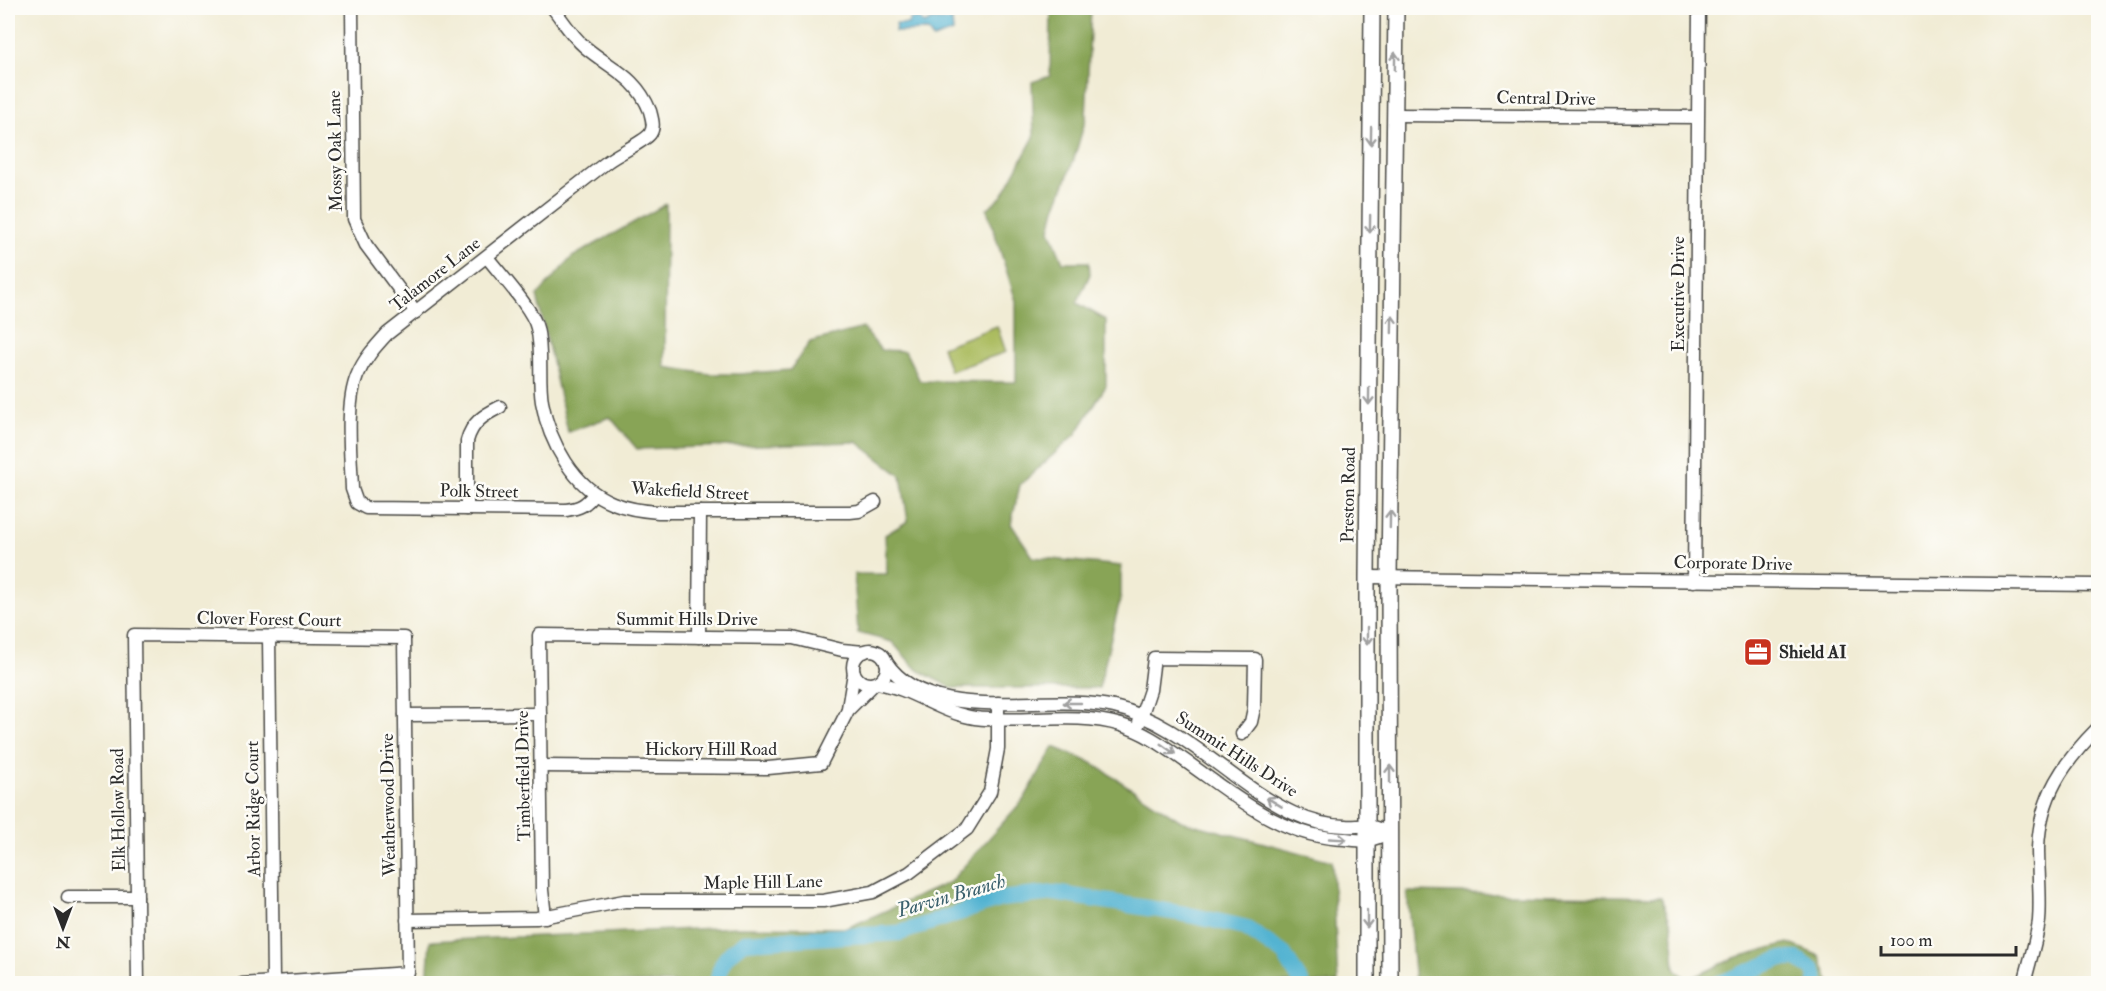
<svg xmlns="http://www.w3.org/2000/svg" width="2106" height="991" viewBox="0 0 2106 991" font-family="'IM FELL Double Pica',serif">
  <rect width="100%" height="100%" fill="#fdfcf7"/>
  <filter id="ink" filterUnits="userSpaceOnUse"><feTurbulence type="fractalNoise" baseFrequency=".0167" numOctaves="2"/><feDisplacementMap in="SourceGraphic" scale="12" xChannelSelector="R" yChannelSelector="G"/><feConvolveMatrix kernelMatrix="1 2 1 2 8 2 1 2 1" color-interpolation-filters="sRGB"/></filter>
  <filter id="wash" filterUnits="userSpaceOnUse"><feTurbulence type="fractalNoise" baseFrequency=".008" numOctaves="4" result="noise"/><feDisplacementMap in="SourceGraphic" scale="24" xChannelSelector="R" yChannelSelector="G"/><feGaussianBlur stdDeviation="1.35" result="paint"/><feColorMatrix in="noise" values="0 0 0 0 0 0 0 0 0 0 0 0 0 0 0 0 0 1.4 0 .05"/><feComposite in="paint" operator="in"/></filter>
  <g filter="url(#wash)">
    <rect width="100%" height="100%" fill="#f1ecd5"/>
    <path fill="#abbc5f" stroke="#6b7445" stroke-width="1.5" d="M997 326 1006 352 950 371 942 347Z"/>
    <g fill="#88a456" stroke="#5a6840" stroke-width="1.5">
      <path d="M1051 8H1091L1086 118 1074 159 1054 212 1050 230 1063 262H1089L1090 274 1077 303 1106 320V386L1076 434 1020 485 1011 524 1033 557 1121 566V596L1099 688H952L917 670 892 642 858 633 854 574H887L885 535 908 521 901 476 857 442 637 449 610 417 568 432 537 296 572 257 666 204 665 367 710 374H739L790 370 810 342 863 328 881 350 905 351 920 381 1016 382V301L987 209 1002 196 1034 137 1032 82 1050 76Z"/>
      <path d="M1054 747 1092 763 1181 821 1332 861 1338 983H427L430 941 737 927 847 928 950 882 1024 799Z"/>
      <path d="M1407 892 1661 897 1672 926 1675 969 1688 980 1734 958 1788 943 1820 956 1830 983H1415Z"/>
    </g>
    <path fill="#53b3d1" stroke="#3f6f7e" stroke-width="1.5" d="M910 19H920L924 24 932 20 952 21 953 32 933 39 928 31 895 32 896 24H908Z"/>
    <g fill="none" stroke-linecap="round" stroke-linejoin="round">
      <g stroke="#53b3d1" stroke-width="16">
        <path d="M718 984C718 963 728 953 744 942L900 933 1001 899 1054 893 1185 914 1244 927 1284 954 1302 984"/>
        <path d="M1718 984 1780 959H1797L1814 970 1817 984"/>
      </g>
    </g>
  </g>
  <g filter="url(#ink)">
    <g fill="none" stroke-linecap="round" stroke-linejoin="round">
      <g stroke="#494844" stroke-width="15">
        <g id="minor">
          <path d="M352 8 354 219 366 245 416 312"/>
          <path d="M553 8C563 21 572 36 585 47 611 69 636 76 650 111 652 119 655 127 650 134 644 142 617 154 607 162L387 334C375 347 364 359 357 376 345 405 351 457 352 489L357 503 366 508 566 510C580 508 586 505 594 494"/>
          <path d="M1395 115 1697 117"/>
          <path d="M487 257C499 273 533 309 537 328 543 352 538 378 542 402 549 442 574 488 613 503 628 509 643 511 658 512H850L859 511 875 502"/>
          <path d="M467 509V441C472 422 484 415 500 407"/>
          <path d="M1367 577 2098 585"/>
          <path d="M1694 581 1699 8"/>
          <path d="M269 637 273 981"/>
          <path d="M699 637 700 512"/>
          <circle cx="870" cy="667" r="17"/>
          <path d="M886 662C930 728 1047 691 1114 707 1181 722 1231 784 1293 813 1308 820 1328 826 1345 826 1353 827 1361 825 1368 826 1375 827 1383 831 1390 833"/>
          <path d="M877 683C912 688 940 713 975 718 1023 724 1074 711 1121 725 1144 732 1161 744 1181 758 1232 793 1280 838 1345 839 1352 840 1361 841 1368 840 1375 839 1383 835 1390 833"/>
          <path d="M848 708 854 673"/>
          <path d="M405 715 540 714"/>
          <path d="M1139 723 1150 690 1154 658 1255 659 1254 708 1251 722 1242 734"/>
          <path d="M541 766 768 768 821 763 848 710 874 684"/>
          <path d="M68 897H137"/>
          <path d="M545 917 542 890 539 635 793 638 842 650 864 652"/>
          <path d="M407 920 537 918 624 901H823L873 892 909 873 967 829 990 792 998 749V703"/>
          <path d="M138 984 134 635 404 638 408 973 242 984"/>
          <path d="M2024 984C2029 963 2036 942 2039 921 2041 897 2038 872 2038 848 2040 796 2063 763 2098 728"/>
        </g>
      </g>
      <g stroke="#494844" stroke-width="18">
        <g id="major">
          <path d="M1367 984V577L1372 8"/>
          <path d="M1390 984 1389 578 1396 8"/>
        </g>
      </g>
      <use href="#minor" stroke="#fff" stroke-width="12"/>
      <use href="#major" stroke="#fff" stroke-width="15"/>
    </g>
    <defs><path id="oneway-shaft" d="M-6 0H5M1.5-3L5.5 0L1.5 3" fill="none" stroke-width="1.6" stroke-linecap="round" stroke-linejoin="round" transform="scale(1.5)"/></defs>
    <g stroke="#a0a0a0">
      <use href="#oneway-shaft" transform="translate(1395 61) rotate(-89)"/>
      <use href="#oneway-shaft" transform="translate(1371 136) rotate(91)"/>
      <use href="#oneway-shaft" transform="translate(1370 224) rotate(91)"/>
      <use href="#oneway-shaft" transform="translate(1392 324) rotate(-89)"/>
      <use href="#oneway-shaft" transform="translate(1369 396) rotate(91)"/>
      <use href="#oneway-shaft" transform="translate(1390 519) rotate(-89)"/>
      <use href="#oneway-shaft" transform="translate(1367 636) rotate(90)"/>
      <use href="#oneway-shaft" transform="translate(1072 703) rotate(180)"/>
      <use href="#oneway-shaft" transform="translate(1168 749) rotate(35)"/>
      <use href="#oneway-shaft" transform="translate(1390 774) rotate(-90)"/>
      <use href="#oneway-shaft" transform="translate(1274 802) rotate(-149)"/>
      <use href="#oneway-shaft" transform="translate(1338 839) rotate(3)"/>
      <use href="#oneway-shaft" transform="translate(1367 919) rotate(90)"/>
    </g>
  </g>
  <defs>
    <g id="office-square" transform="scale(1.5)"><rect x="-9" y="-9" width="18" height="18" rx="4" fill="#c8321e" stroke="#fdfcf7"/><path d="M-6-3h4V-5.5h4V-3h4V5H-6ZM-1-4.5V-3h2v-1.5ZM-6 0V1H6V0Z" fill="#fff"/></g>
  </defs>
  <g fill-rule="evenodd">
    <use href="#office-square" x="1758" y="652"/>
  </g>
  <g text-anchor="middle" stroke-width="5" stroke-linejoin="round" paint-order="stroke">
    <g font-size="18" fill="#2b2b2b" stroke="#fdfcf7">
      <text transform="translate(1546 98) rotate(1)" y="6">Central Drive</text>
      <text transform="translate(335 151) rotate(-91)" y="6">Mossy Oak Lane</text>
      <text transform="translate(435 274) rotate(-38)" y="6">Talamore Lane</text>
      <text transform="translate(1678 294) rotate(-90)" y="6">Executive Drive</text>
      <text transform="translate(479 491) rotate(1)" y="6">Polk Street</text>
      <text transform="translate(690 491) rotate(3)" y="6">Wakefield Street</text>
      <text transform="translate(1348 495) rotate(-89)" y="6">Preston Road</text>
      <text transform="translate(1733 563) rotate(1)" y="6">Corporate Drive</text>
      <text transform="translate(269 619) rotate(1)" y="6">Clover Forest Court</text>
      <text x="687" y="625">Summit Hills Drive</text>
      <text x="711" y="755">Hickory Hill Road</text>
      <text transform="translate(1237 754) rotate(33)" y="6">Summit Hills Drive</text>
      <text transform="translate(523 776) rotate(-91)" y="6">Timberfield Drive</text>
      <text transform="translate(388 805) rotate(-91)" y="6">Weatherwood Drive</text>
      <text transform="translate(253 809) rotate(-91)" y="6">Arbor Ridge Court</text>
      <text transform="translate(118 810) rotate(-91)" y="6">Elk Hollow Road</text>
      <text transform="translate(763 882) rotate(-1)" y="6">Maple Hill Lane</text>
    </g>
    <g font-size="18" font-weight="bold" fill="#2b2b2b" stroke="#fdfcf7" text-anchor="start">
      <text x="1779" y="658">Shield AI</text>
    </g>
    <g font-size="20" font-style="italic" fill="#3b616d" stroke="#fdfcf7">
      <text transform="translate(951 895) rotate(-16)" y="7">Parvin Branch</text>
    </g>
  </g>
  <rect width="2106" height="991" fill="none" stroke="#fdfcf7" stroke-width="30"/>
  <g transform="translate(63 928) rotate(180)" stroke="#fdfcf7" stroke-width="4.5" paint-order="stroke">
  <path d="M0-4.5L10 22L0 15L-10 22Z" fill="#2b2b2b"/>
  <text y="-9" font-size="16" font-weight="bold" text-anchor="middle" fill="#2b2b2b">N</text>
  </g>
  <path d="M1881 946v9h135v-9" fill="none" stroke="#2b2b2b" stroke-width="3"/>
  <text x="1890" y="946" font-size="18" fill="#2b2b2b" stroke="#fdfcf7" stroke-width="4.5" paint-order="stroke">100 m</text>
</svg>
